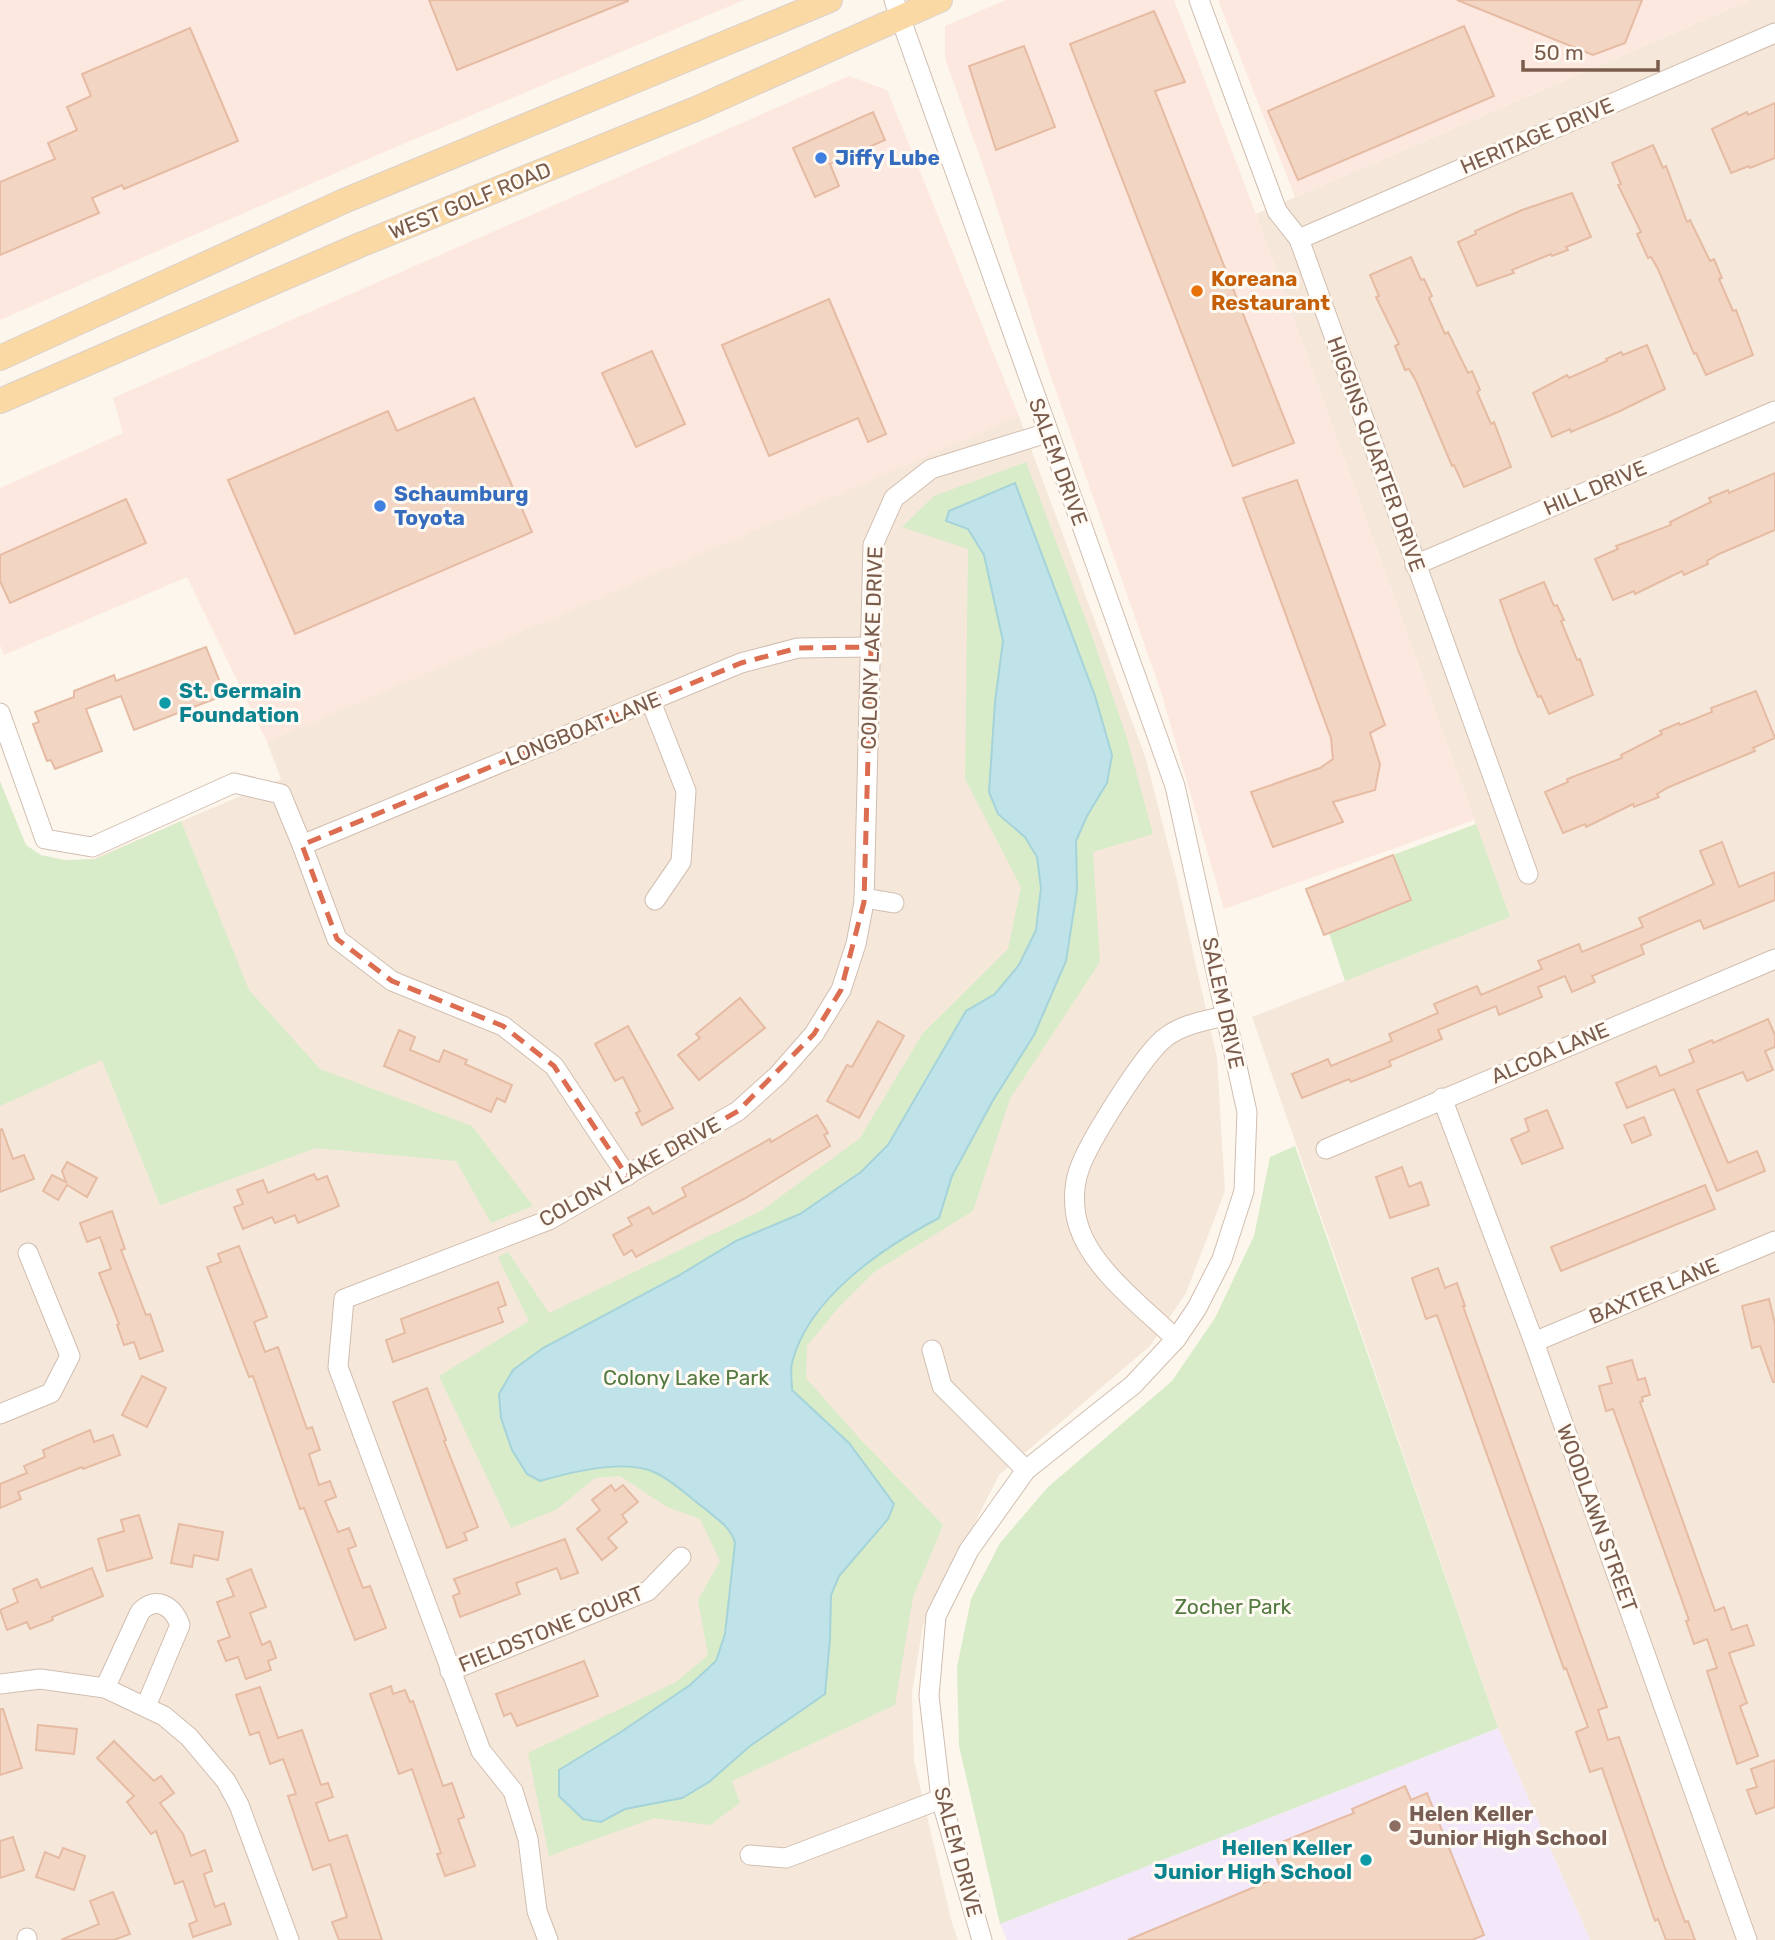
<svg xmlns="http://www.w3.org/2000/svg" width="1775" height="1940" viewBox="0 0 1775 1940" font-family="Rubik,sans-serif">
  <rect width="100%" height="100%" fill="#fdf6ec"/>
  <g fill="#f5e8da">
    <path d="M1750 0H1775V1940H1590L1498 1728 1252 1017 1509 917 1256 214Z"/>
    <path d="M1019 416 1146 759 1176 876 1217 1058 1225 1191 1186 1293 1150 1346 999 1475 923 1625 912 1693 914 1761 952 1923 958 1940H0V782L38 882 281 779 267 742 777 514Z"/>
  </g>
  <g fill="#fde8e0">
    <path d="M0 0H744L363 161 0 320Z"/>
    <path d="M1006 0H1174L1256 214 1474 820 1224 909 1161 692 1049 371 989 183 945 58V26Z"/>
    <path d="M1218 0H1750L1295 197Z"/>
    <path d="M849 76 887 90 1019 416 267 742 187 577 4 655 0 645V488L123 433 113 398Z"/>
  </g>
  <path fill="#f3e8fa" d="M1498 1728 1590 1940H1007L1000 1924Z"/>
  <g fill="#d8ecc9">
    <path d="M1026 462 1092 636 1126 735 1153 834 1093 852 1100 962 1010 1099 973 1211 874 1272 838 1308 807 1346 806 1378 861 1440 943 1525 913 1597 895 1705 732 1781 740 1803 710 1825 654 1818 549 1856 528 1753 676 1682 708 1655 698 1600 720 1561 700 1519 667 1507 620 1476 595 1478 556 1510 511 1528 439 1376 529 1321 498 1257 508 1252 549 1313 761 1211 860 1138 923 1033 1008 949 1021 887 965 779 968 549 902 527 934 496Z"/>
    <path d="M0 781 26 845 41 855 64 860 96 859 181 821 249 990 320 1069 472 1126 533 1206 491 1223 456 1161 316 1148 160 1205 102 1060 0 1106Z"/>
    <path d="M1476 824 1510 917 1345 981 1329 933 1411 900 1393 855Z"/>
    <path d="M1295 1146 1498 1728 1000 1924 959 1746 957 1667 971 1599 1000 1543 1048 1487 1172 1381 1215 1318 1254 1236 1270 1157Z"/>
  </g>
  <path fill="#bfe3e8" stroke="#a5d3da" stroke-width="2" d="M1015 483 1095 696 1112 755 1107 783 1087 816 1076 841 1077 890 1066 961 1034 1035 992 1102 952 1176 939 1218C882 1248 808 1298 792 1363 790 1371 792 1381 792 1390L849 1443 894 1504 888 1519 839 1576 831 1595 830 1639 825 1694 750 1746 709 1782 682 1798 625 1809 601 1822 583 1819 559 1796V1770L621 1732 690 1685 716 1661 725 1634 735 1543C731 1527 717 1519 704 1508 689 1497 673 1481 656 1473 627 1458 571 1472 540 1481L527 1474 512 1450 501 1418 499 1394 513 1370 543 1348 678 1276 736 1241 800 1214 861 1172 888 1145 966 1011 995 994 1019 965 1036 930 1041 888 1037 857 1025 837 998 814 989 792 995 702 1003 641 984 555 968 529 946 521 949 511Z"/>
  <g fill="#f3d5c3" stroke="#e6bba3" stroke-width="2">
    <path d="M429 0H628V1L457 70Z"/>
    <path d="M1457 0H1642L1625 43 1593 55Z"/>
    <path d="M1154 11 1185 82 1155 91 1294 443 1233 466 1070 44Z"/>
    <path d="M1464 26 1494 96 1298 180 1268 111Z"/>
    <path d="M190 28 238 141 124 189 122 185 92 198 99 213 0 255V182L55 159 48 143 77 130 67 107 91 96 82 74Z"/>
    <path d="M1024 46 1055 127 996 150 969 66Z"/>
    <path d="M1775 103V158L1750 168 1749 166 1731 173 1712 129 1747 112 1748 115Z"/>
    <path d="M873 112 885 140 830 164 839 186 815 197 793 148Z"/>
    <path d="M1653 145 1663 168 1666 166 1687 222 1690 220 1710 261 1714 259 1722 278 1719 279 1733 311 1736 310 1753 355 1706 375 1696 353 1694 354 1658 269 1651 257 1648 258 1637 234 1641 232 1618 185 1621 184 1612 163Z"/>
    <path d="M1572 193 1591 237 1566 247 1568 250 1552 256 1551 254 1512 270 1514 273 1477 286 1458 242 1476 234 1475 231 1522 210Z"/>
    <path d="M1411 257 1421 280 1424 279 1432 296 1429 298 1445 334 1448 332 1468 373 1472 371 1480 390 1477 392 1491 424 1494 422 1511 467 1464 487 1454 465 1452 466 1416 381 1409 369 1405 370 1395 346 1399 344 1376 297 1379 296 1370 275Z"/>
    <path d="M829 299 886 434 868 442 858 418 769 456 722 345Z"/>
    <path d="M1647 345 1665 389 1618 412 1571 432 1570 429 1552 437 1533 393 1567 375 1569 378 1607 361 1606 359 1621 352 1623 355Z"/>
    <path d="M652 351 685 424 636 447 602 373Z"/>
    <path d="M474 398 532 532 295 634 228 480 388 411 397 431Z"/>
    <path d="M1775 473V530L1719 554 1707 561 1708 564 1684 575 1682 571 1635 594 1634 591 1613 600 1595 559 1618 549 1616 546 1671 525 1670 522 1711 502 1709 498 1728 490 1729 493Z"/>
    <path d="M1297 480 1385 725 1370 733 1380 764 1375 790 1333 802 1343 822 1273 847 1251 792 1320 768 1333 759 1331 738 1243 498Z"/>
    <path d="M126 499 146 543 10 603 0 581V555Z"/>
    <path d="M1544 582 1554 606 1557 605 1564 620 1561 621 1577 660 1580 659 1593 695 1549 714 1541 696 1538 697 1518 650 1500 600Z"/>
    <path d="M206 647 225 695 134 730 121 696 86 709 102 751 55 769 51 760 47 761 33 724 39 722 35 712 74 697V691L114 675 116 681Z"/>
    <path d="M1756 691 1775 738 1753 748 1755 751 1669 787 1657 794 1659 797 1634 807 1633 804 1586 827 1585 824 1563 833 1545 792 1568 782 1567 779 1622 758 1621 755 1662 734 1660 731 1679 723 1680 725 1712 712 1711 708Z"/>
    <path d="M1722 842 1739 887 1775 872V900L1704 929 1700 920 1641 945 1644 954 1592 976 1595 982 1572 992 1565 976 1538 987 1542 997 1499 1015 1496 1006 1438 1030 1442 1039 1389 1061 1391 1066 1351 1082 1349 1079 1302 1098 1292 1074 1328 1059 1331 1066 1392 1041 1389 1034 1438 1013 1434 1004 1477 986 1481 995 1542 969 1538 961 1579 944 1582 952 1643 927 1639 918 1714 884 1700 851Z"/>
    <path d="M1393 855 1411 900 1324 935 1306 889Z"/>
    <path d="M740 998 765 1028 699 1080 678 1055 700 1038 696 1034Z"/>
    <path d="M1768 1019 1775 1035V1047L1765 1051 1773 1070 1747 1081 1743 1072 1697 1090 1728 1163 1757 1151 1765 1171 1717 1191 1674 1089 1627 1108 1616 1083 1656 1066 1660 1076 1694 1062 1689 1050 1712 1040 1713 1043Z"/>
    <path d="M878 1021 904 1036 859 1118 827 1101 847 1065 852 1067Z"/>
    <path d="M628 1026 673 1108 642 1125 636 1113 640 1111 623 1077 615 1081 595 1044Z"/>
    <path d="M399 1030 415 1037 410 1050 439 1062 444 1050 467 1060 465 1064 512 1085 505 1102 497 1098 491 1112 384 1066Z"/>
    <path d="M1547 1110 1563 1148 1522 1164 1511 1139 1529 1131 1525 1119Z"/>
    <path d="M817 1115 828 1133 824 1135 830 1146 744 1199 687 1229 636 1257 632 1250 624 1255 613 1235 632 1225 628 1218 649 1207 653 1214 686 1196 682 1188 770 1139 771 1142Z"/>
    <path d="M1644 1117 1651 1135 1632 1143 1624 1125Z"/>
    <path d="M2 1129 13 1159 24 1155 34 1179 0 1192V1130Z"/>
    <path d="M67 1162 97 1178 87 1197 67 1185 58 1200 43 1191 52 1175 66 1182 62 1171Z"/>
    <path d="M1402 1167 1409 1187 1421 1182 1429 1205 1390 1218 1376 1177Z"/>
    <path d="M314 1174 317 1180 327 1176 339 1206 298 1223 295 1215 275 1223 272 1217 243 1229 234 1207 243 1204 237 1190 263 1180 268 1193Z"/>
    <path d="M1705 1185 1715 1209 1561 1271 1551 1247Z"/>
    <path d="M112 1211 125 1249 121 1250 146 1315 150 1314 163 1351 140 1359 134 1342 124 1345 117 1325 119 1324 99 1273 111 1269 100 1237 87 1242 80 1223Z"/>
    <path d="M239 1246 267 1317 254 1322 265 1352 278 1347 307 1429 312 1427 320 1450 309 1454 319 1485 330 1481 336 1497 325 1501 338 1532 349 1528 356 1546 348 1549 363 1588 370 1586 386 1628 355 1640 304 1508 300 1509 253 1376 249 1377 207 1267 221 1262 218 1254Z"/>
    <path d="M1438 1268 1445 1288 1457 1283 1465 1306H1463L1607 1707 1598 1710 1608 1740 1619 1737 1666 1871 1685 1922 1688 1921 1695 1940H1666L1658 1919 1655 1921 1602 1768 1590 1772 1576 1732 1588 1727 1566 1668 1564 1669 1437 1315 1426 1319 1412 1278Z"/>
    <path d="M498 1282 506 1305 498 1308 503 1322 393 1362 386 1340 405 1333 401 1319Z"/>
    <path d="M1769 1299 1775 1324V1382H1773L1760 1346 1752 1348 1742 1306Z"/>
    <path d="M1632 1360 1638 1380 1645 1378 1650 1395 1642 1397 1643 1401 1640 1402 1715 1611 1724 1607 1732 1630 1747 1625 1754 1645 1729 1653 1747 1703 1740 1706 1758 1756 1737 1764 1707 1671 1717 1668 1707 1639 1694 1644 1686 1621 1689 1620 1613 1409 1606 1411 1599 1386 1612 1383 1607 1367Z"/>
    <path d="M142 1376 166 1388 147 1427 122 1415Z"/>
    <path d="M427 1388 446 1440 444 1441 478 1527 464 1533 467 1540 447 1548 393 1402Z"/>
    <path d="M90 1430 94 1442 113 1435 120 1455 83 1469 82 1467 18 1492 21 1499 0 1508V1484L27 1473 24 1466 45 1457 43 1450Z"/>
    <path d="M611 1485 615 1491 623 1485 638 1502 622 1515 627 1522 608 1538 617 1548 602 1560 577 1529 600 1510 592 1500Z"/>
    <path d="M139 1515 152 1558 107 1571 98 1539 124 1531 121 1520Z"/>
    <path d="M179 1524 223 1532 218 1560 194 1555 192 1567 171 1563Z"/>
    <path d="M565 1539 578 1573 561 1579 557 1568 516 1583 520 1594 460 1617 453 1596 460 1593 454 1579Z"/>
    <path d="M92 1568 103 1596 52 1617 53 1620 30 1629 27 1622 7 1630 0 1610 18 1602 13 1589 37 1579 41 1588Z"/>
    <path d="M251 1569 266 1607 250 1613 262 1645 270 1641 276 1658 268 1661 271 1670 246 1679 238 1657 226 1661 218 1641 230 1637 217 1602 234 1596 227 1579Z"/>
    <path d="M584 1661 598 1696 517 1726 511 1713 504 1716 496 1694Z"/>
    <path d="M391 1686 393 1694 405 1690 410 1702 413 1701 443 1786 452 1783 464 1817 458 1819 475 1866 445 1876 437 1854 441 1853 412 1769 399 1774 370 1694Z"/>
    <path d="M260 1687 278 1738 302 1730 321 1785 328 1783 333 1797 316 1803 329 1841 347 1835 382 1940H339L332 1922 347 1917 330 1864 313 1870 288 1796 296 1794 283 1759 270 1764 259 1732 250 1735 236 1695Z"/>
    <path d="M0 1709H3L22 1768 0 1775Z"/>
    <path d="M38 1725 77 1729 74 1754 36 1750Z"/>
    <path d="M114 1741 154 1781 161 1776 174 1793 160 1803 183 1834 191 1856 205 1850 212 1871 204 1874 215 1907 224 1903 231 1924 193 1937 189 1924 197 1921 183 1881 175 1884 156 1831 151 1834 127 1802 134 1796 97 1758Z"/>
    <path d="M1775 1760V1807L1756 1814 1747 1790 1757 1787 1751 1769Z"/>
    <path d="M1405 1786 1411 1800 1427 1793 1484 1935 1472 1940H1128L1283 1875 1272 1846 1354 1813 1352 1809Z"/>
    <path d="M13 1837 24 1870 0 1878V1841Z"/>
    <path d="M63 1848 85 1856 74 1890 36 1877 45 1852 59 1858Z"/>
    <path d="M113 1892 130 1934 114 1940H61L99 1924 90 1901Z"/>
  </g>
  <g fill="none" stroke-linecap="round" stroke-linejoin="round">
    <g stroke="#d1beb0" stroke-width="21">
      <g id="minor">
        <path d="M894 0 1175 786 1247 1112 1244 1191 1222 1259 1197 1308 1176 1339 1133 1385 1026 1470 969 1550 936 1616 929 1696 941 1799 982 1940"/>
        <path d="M1199 0 1277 211 1299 239 1528 874"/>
        <path d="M1299 239 1775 33"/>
        <path d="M1415 565 1775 411"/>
        <path d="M651 702 686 791 681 862 655 900"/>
        <path d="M0 713 45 839 92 847 234 783 281 794 302 845 337 939 392 981 503 1026 554 1066 627 1176"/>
        <path d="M302 845 741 663 798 648 871 647"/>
        <path d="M864 898 894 903"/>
        <path d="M1442 1098 1534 1342 1747 1940"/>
        <path d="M1326 1149 1775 959"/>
        <path d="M1176 1339C1145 1309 1092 1269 1079 1227 1073 1210 1073 1187 1079 1170 1088 1143 1144 1053 1166 1037 1183 1024 1205 1021 1225 1016"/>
        <path d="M1534 1342 1775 1241"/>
        <path d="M932 1350 942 1386 1026 1470"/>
        <path d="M0 1414 51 1393 70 1356 28 1253"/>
        <path d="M450 1671 648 1591 681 1557"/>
        <path d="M0 1684 40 1679 105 1688 164 1716 189 1737 226 1781 239 1805 289 1940"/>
        <path d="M105 1688 140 1612C156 1595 173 1606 180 1625L146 1706"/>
        <path d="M750 1855 786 1858 941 1799"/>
        <path d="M27 1938V1940"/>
        <path d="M548 1940 537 1911 528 1839 513 1791 481 1751 338 1367 344 1299 549 1220 738 1111 778 1075 814 1034 841 990 856 944 864 902 873 545 894 498 931 469 1047 433"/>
      </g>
    </g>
    <g stroke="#dad1cd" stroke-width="26">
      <g id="major">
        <path d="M0 358 344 201 830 0"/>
        <path d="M0 401 360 245 698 108 940 0"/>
      </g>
    </g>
    <use href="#minor" stroke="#fff" stroke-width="19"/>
    <use href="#major" stroke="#fbd9a5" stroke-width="24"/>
  </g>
  <path fill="none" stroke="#dc6d51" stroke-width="5" stroke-dasharray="14 9" stroke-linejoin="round" d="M871 647 864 902 841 990 814 1034 738 1111 627 1176 554 1066 503 1026 392 981 337 939 302 845 741 663 798 648Z"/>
  <g fill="#3f7fe0" stroke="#fffaf3" stroke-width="2.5">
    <circle cx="821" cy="158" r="7"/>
    <circle cx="380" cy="506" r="7"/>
  </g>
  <circle fill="#e8710a" stroke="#fffaf3" stroke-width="2.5" cx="1197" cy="291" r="7"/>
  <g fill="#0f9aa8" stroke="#fffaf3" stroke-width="2.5">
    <circle cx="165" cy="703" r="7"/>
    <circle cx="1366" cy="1860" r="7"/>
  </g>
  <circle fill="#8d6e63" stroke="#fffaf3" stroke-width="2.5" cx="1395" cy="1826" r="7"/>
  <g text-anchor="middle" stroke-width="6" stroke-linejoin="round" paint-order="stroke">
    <g font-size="21" fill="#7a5c4d" stroke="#fffaf3">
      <text transform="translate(1537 136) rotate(-23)" y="7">HERITAGE DRIVE</text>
      <text transform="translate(470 201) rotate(-22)" y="7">WEST GOLF ROAD</text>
      <text transform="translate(1376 454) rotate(70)" y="7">HIGGINS QUARTER DRIVE</text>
      <text transform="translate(1058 462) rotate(70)" y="7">SALEM DRIVE</text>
      <text transform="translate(1595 488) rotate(-23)" y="7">HILL DRIVE</text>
      <text transform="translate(872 648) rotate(-88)" y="7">COLONY LAKE DRIVE</text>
      <text transform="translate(583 729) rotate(-22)" y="7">LONGBOAT LANE</text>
      <text transform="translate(1223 1003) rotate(78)" y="7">SALEM DRIVE</text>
      <text transform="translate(1550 1053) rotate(-23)" y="7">ALCOA LANE</text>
      <text transform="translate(630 1172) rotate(-29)" y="7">COLONY LAKE DRIVE</text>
      <text transform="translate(1654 1291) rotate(-23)" y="7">BAXTER LANE</text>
      <text transform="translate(1597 1518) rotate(70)" y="7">WOODLAWN STREET</text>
      <text transform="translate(551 1629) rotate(-22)" y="7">FIELDSTONE COURT</text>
      <text transform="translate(958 1852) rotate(75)" y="7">SALEM DRIVE</text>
    </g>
    <g font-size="21" font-weight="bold" fill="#366cbe" stroke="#fffaf3" text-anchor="start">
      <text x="835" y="165">Jiffy Lube</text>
      <text x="394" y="501">Schaumburg<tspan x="394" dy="24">Toyota</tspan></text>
    </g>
    <g font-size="21" font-weight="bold" fill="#c56008" stroke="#fffaf3" text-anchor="start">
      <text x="1211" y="286">Koreana<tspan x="1211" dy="24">Restaurant</tspan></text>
    </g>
    <g font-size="21" font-weight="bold" fill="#0d838f" stroke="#fffaf3" text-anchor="start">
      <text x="179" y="698">St. Germain<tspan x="179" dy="24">Foundation</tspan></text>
      <text x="1352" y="1855" text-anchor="end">Hellen Keller<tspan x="1352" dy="24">Junior High School</tspan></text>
    </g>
    <g font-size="21" fill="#537a41" stroke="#fffaf3">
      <text x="686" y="1385">Colony Lake Park</text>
      <text x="1233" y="1614">Zocher Park</text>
    </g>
    <g font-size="21" font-weight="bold" fill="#785e54" stroke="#fffaf3" text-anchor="start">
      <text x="1409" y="1821">Helen Keller<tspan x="1409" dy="24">Junior High School</tspan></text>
    </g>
  </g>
  <path d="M1523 60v10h135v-10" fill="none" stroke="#7a5c4d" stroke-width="3.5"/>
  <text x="1534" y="60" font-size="21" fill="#7a5c4d" stroke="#fffaf3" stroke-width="5" paint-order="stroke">50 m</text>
</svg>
